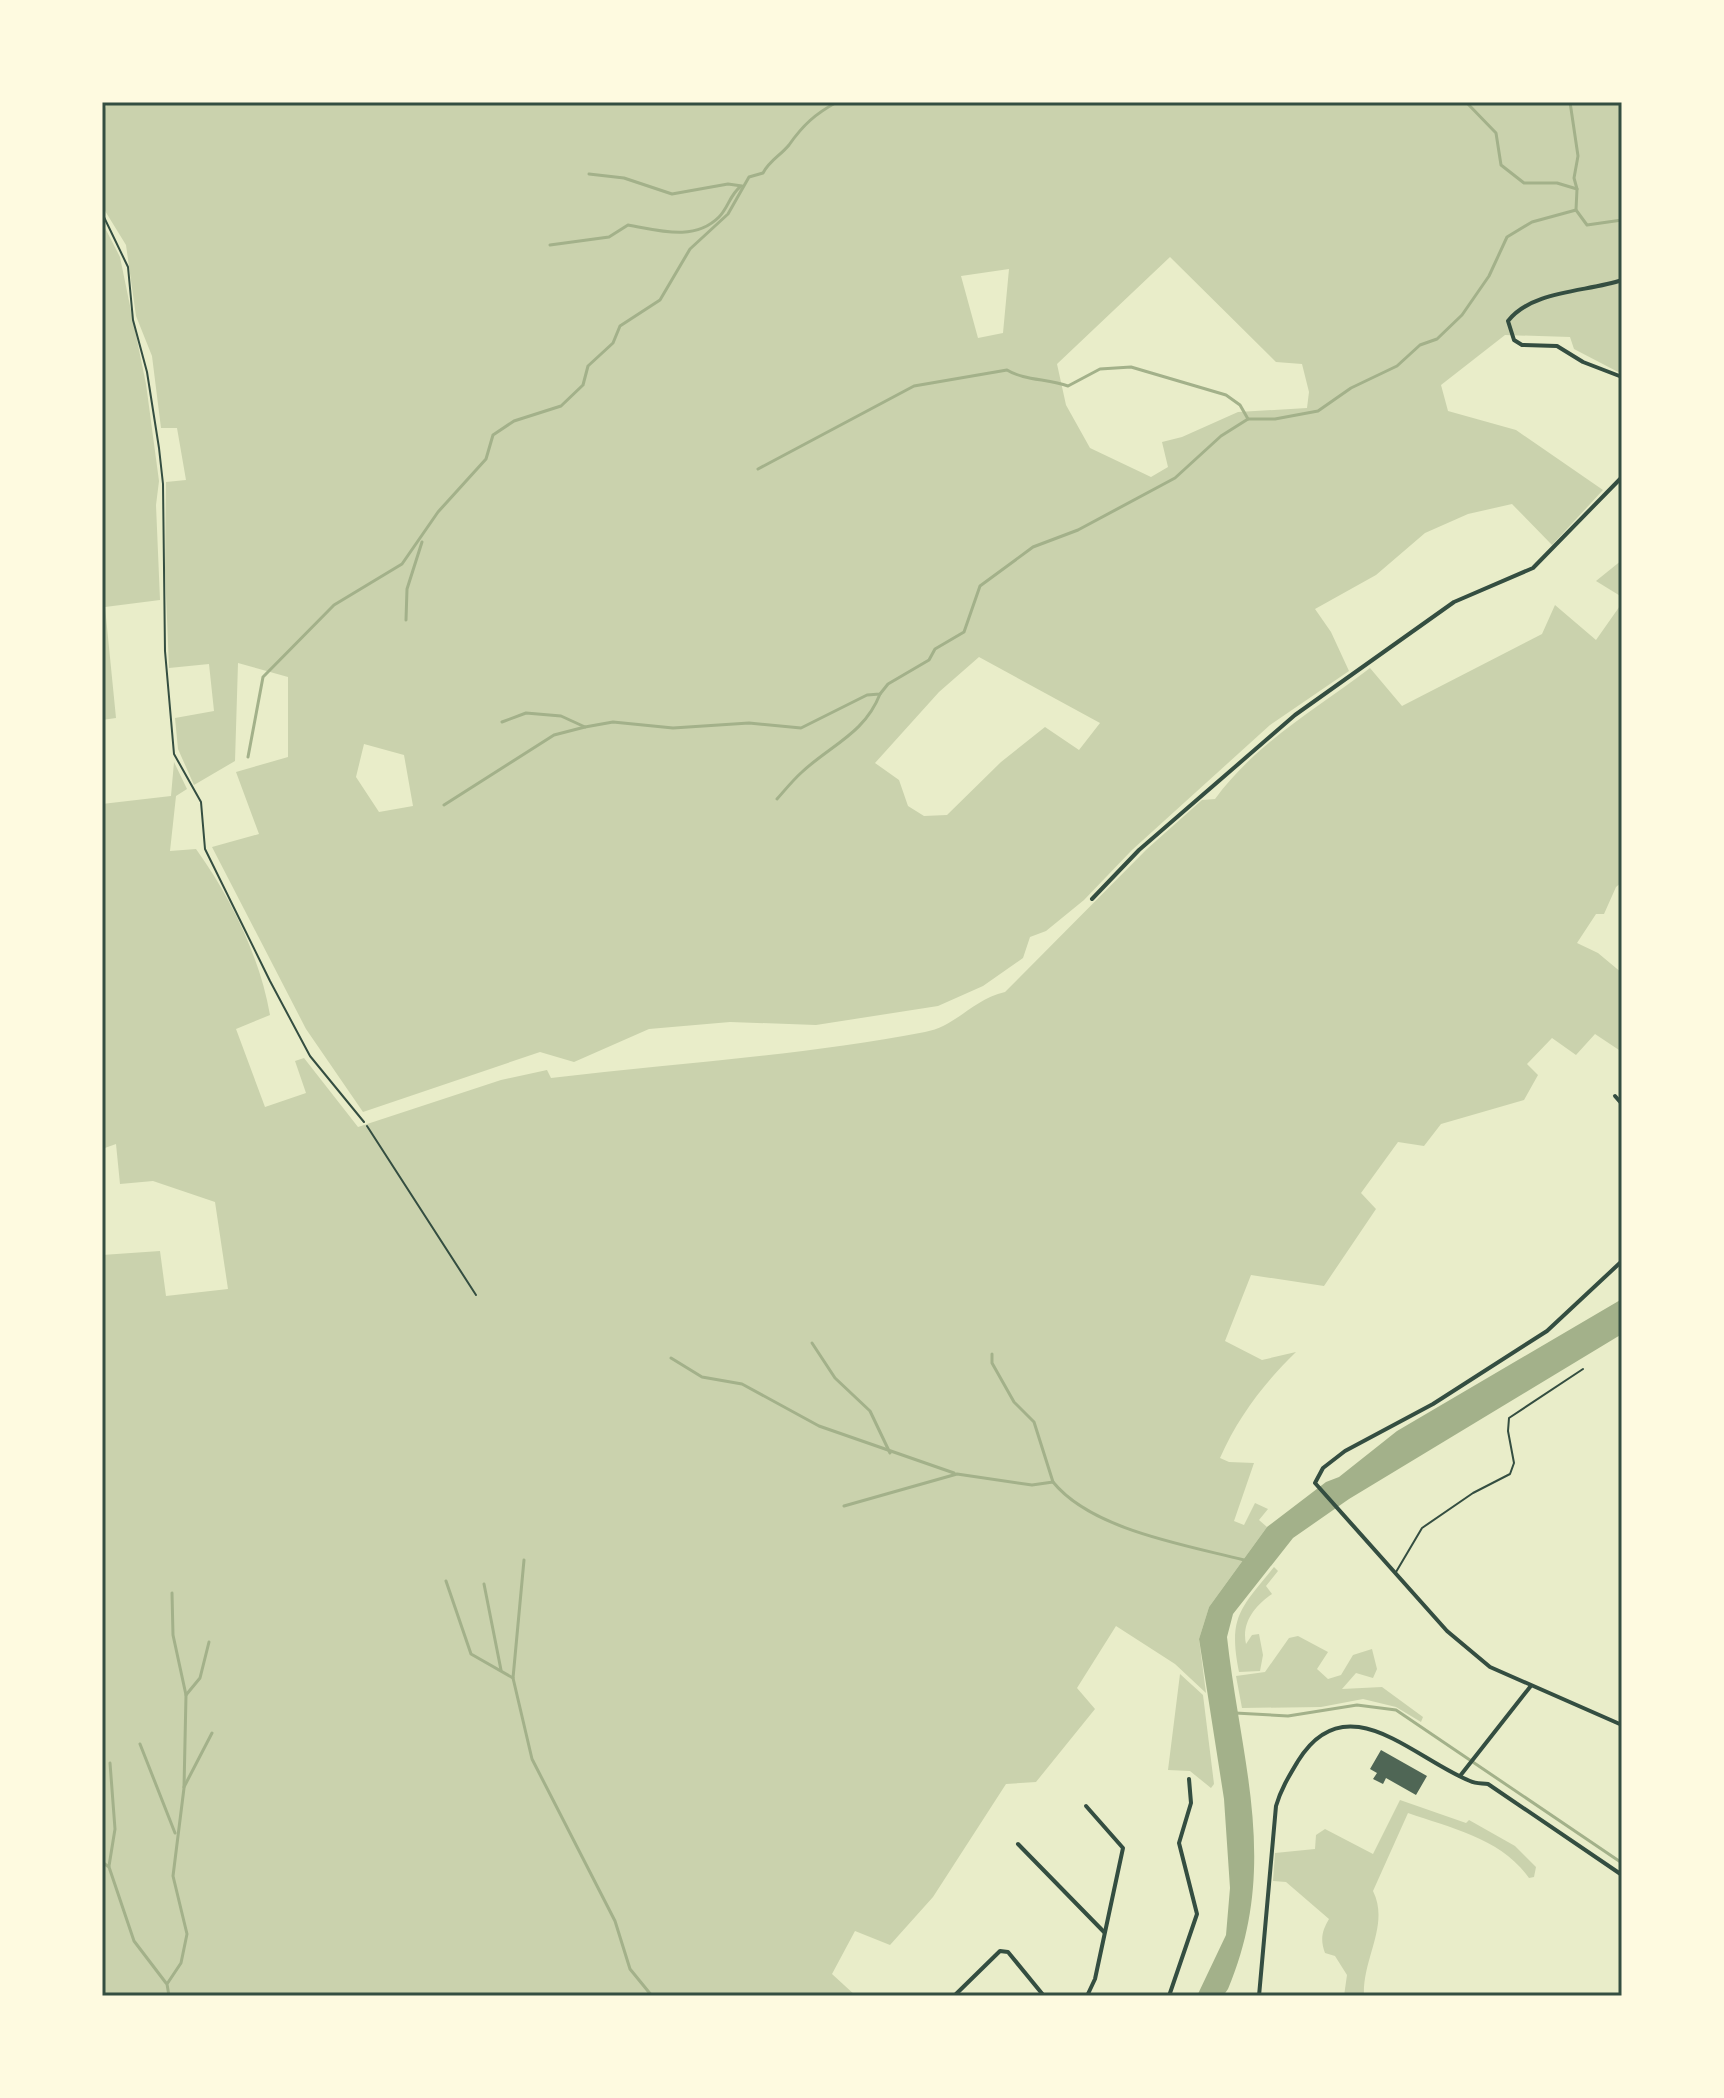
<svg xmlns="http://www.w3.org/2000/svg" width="1724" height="2098" viewBox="0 0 1724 2098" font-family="'Work Sans',sans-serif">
  <rect width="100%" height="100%" fill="#e9edc9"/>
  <g fill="#cad2ad" fill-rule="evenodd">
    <path d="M108 102H1622V374L1574 349 1570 337 1505 335 1441 385 1448 411 1516 430 1603 490 1552 545 1512 504 1468 514 1425 533 1376 575 1315 609 1331 632 1349 671 1270 725 1132 850 1084 900 1046 931 1030 937 1023 958 983 986 938 1006 816 1025 730 1022 649 1029 574 1062 540 1052 363 1112 306 1029 212 847 259 834 236 772 288 757V677L238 663 235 761 194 785 178 749 175 718 214 711 209 664 169 668 165 569 166 482 186 480 177 428H161L152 356 136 316 126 245 102 206V116ZM1170 257 1276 362 1302 364 1309 392 1307 408 1238 412 1182 437 1162 442 1168 467 1151 477 1090 448 1066 405 1057 364ZM1009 269 1003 333 978 338 961 276ZM979 657 1100 723 1079 750 1045 727 1001 762 947 815 924 816 908 806 899 780 875 763 939 692ZM364 744 404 755 413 806 379 812 356 777Z"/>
    <path d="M102 222 120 257 146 384 159 481 156 505 160 600 105 607 116 718 102 720Z"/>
    <path d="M1622 560V597L1596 581Z"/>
    <path d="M1622 603V882L1616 887 1604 914H1596L1577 943 1598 953 1622 973V1052L1595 1034 1576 1055 1552 1038 1527 1064 1538 1075 1524 1100 1441 1124 1424 1146 1398 1142 1361 1193 1376 1209 1324 1286 1251 1275 1225 1341 1262 1360 1296 1352C1264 1383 1238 1417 1220 1458L1229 1462 1254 1463 1234 1521 1244 1525 1255 1503 1268 1509 1259 1520 1267 1527 1209 1607 1199 1639 1206 1693 1175 1664 1116 1626 1077 1688 1095 1709 1036 1782 1006 1784 933 1897 890 1945 855 1931 832 1974 856 1996H102V1255L160 1251 166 1296 228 1289 215 1202 153 1181 120 1184 116 1144 102 1149V804L171 796 174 762 187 789 176 796 170 851 196 849C230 896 260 957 270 1015L236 1029 265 1107 306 1093 295 1061 304 1058 358 1127 501 1080 547 1070 551 1078C676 1063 801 1056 925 1032 957 1026 973 999 1005 992L1147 849 1202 800 1215 799C1256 743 1315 710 1370 668L1402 706 1542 634 1555 605 1596 640Z"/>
    <path d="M1274 1567 1278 1571 1266 1586 1272 1594C1256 1605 1241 1622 1246 1644L1252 1635 1259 1634 1263 1655 1260 1671 1239 1672C1228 1617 1240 1609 1274 1567Z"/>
    <path d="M1298 1636 1328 1652 1317 1669 1328 1679 1341 1675 1353 1655 1372 1649 1377 1669 1373 1678 1356 1673 1342 1689 1382 1687 1423 1717 1421 1722 1396 1707 1363 1699 1321 1707 1242 1708 1236 1676 1265 1672 1289 1638Z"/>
    <path d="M1180 1674 1203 1695 1214 1784 1211 1788 1190 1771 1168 1770Z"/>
    <path d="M1400 1800 1466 1823 1469 1820 1515 1846 1536 1867 1534 1877 1529 1878C1502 1839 1451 1828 1408 1813L1373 1891C1390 1925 1362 1959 1364 1996H1344L1347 1975 1335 1956 1325 1953C1320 1939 1322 1931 1329 1919L1286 1882 1273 1881 1275 1853 1315 1849 1316 1835 1325 1829 1373 1854Z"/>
  </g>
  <path fill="#a3b18a" d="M1622 1299V1334L1349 1499 1293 1538 1233 1614 1227 1637C1241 1763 1280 1865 1228 1989L1223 1996H1197L1226 1935 1230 1888 1224 1799 1199 1639 1209 1607 1267 1527 1326 1482 1339 1477 1397 1431Z"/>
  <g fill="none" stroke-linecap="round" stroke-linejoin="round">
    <g stroke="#a3b18a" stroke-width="3">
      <path d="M1466 102 1496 133 1501 165 1524 183H1557L1577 189 1576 210 1587 225 1622 220"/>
      <path d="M1570 102 1578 156 1574 178 1577 189"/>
      <path d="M589 174 624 178 672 194 728 184 742 186"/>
      <path d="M550 245 609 237 628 225C658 230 694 242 719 217 728 208 730 195 740 187"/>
      <path d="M758 469 914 386 1007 370C1023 380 1048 379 1068 386L1100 369 1131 367 1226 395 1240 405 1248 419"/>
      <path d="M406 620 407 589 422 542"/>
      <path d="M502 722 526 713 561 716 585 727 613 722 673 728 749 723 801 728 867 695 880 694 888 684 929 660 935 649 964 632 980 586 1033 547 1078 530 1175 478 1221 436 1248 419H1275L1318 411 1351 388 1397 366 1420 345 1437 339 1462 315 1489 276 1507 237 1532 222 1576 210"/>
      <path d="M248 757 263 677 334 605 402 564 438 512 486 459 493 435 514 421 561 406 583 385 588 366 613 343 620 326 660 300 690 249 728 214 749 177 763 173C770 160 780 156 789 145 803 125 815 114 837 102"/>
      <path d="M777 799C785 790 793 780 802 772 831 745 865 733 880 694"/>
      <path d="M444 805 554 735 585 727"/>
      <path d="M812 1343 835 1378 870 1411 890 1453"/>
      <path d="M992 1354V1363L1014 1402 1034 1422 1053 1482"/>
      <path d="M671 1358 702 1377 742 1384 819 1426 954 1473"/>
      <path d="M844 1506 957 1474 1032 1485 1053 1482C1092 1530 1186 1545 1244 1560"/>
      <path d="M524 1560 513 1678 532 1759 615 1921 630 1969 652 1996"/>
      <path d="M446 1581 471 1654 513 1678"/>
      <path d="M484 1584 501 1670"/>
      <path d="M186 1695 200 1678 209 1642"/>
      <path d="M1235 1713 1288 1716 1357 1705 1396 1710 1622 1863"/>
      <path d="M140 1744 175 1833"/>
      <path d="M184 1787 212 1733"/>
      <path d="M102 1862 109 1867 134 1941 166 1983"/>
      <path d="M109 1866 115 1829 110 1763"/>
      <path d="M169 1996 167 1984 181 1963 187 1934 173 1876 184 1788 186 1695 173 1635 172 1593"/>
    </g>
  </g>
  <path fill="#4f6655" d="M1381 1750 1427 1776 1416 1795 1386 1778 1383 1784 1373 1779 1377 1773 1370 1769Z"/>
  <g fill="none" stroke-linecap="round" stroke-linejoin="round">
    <path stroke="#344e41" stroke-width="2" d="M367 1126 476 1295"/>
    <g stroke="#344e41" stroke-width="2">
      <path d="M102 213 128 267 133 320 147 372 159 448 163 484 165 651 174 754 201 802 205 849 270 981 310 1056 364 1122"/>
      <path d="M1396 1572 1422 1528 1473 1493 1510 1474 1514 1463 1508 1431 1509 1418 1583 1369"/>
    </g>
    <g stroke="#344e41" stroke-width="4">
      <path d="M102 105 103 102"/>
      <path d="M1622 280C1587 292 1532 290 1508 321L1514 340 1522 345 1557 346 1583 362 1622 377"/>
      <path d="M1092 899 1139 850 1295 715 1454 602 1533 568 1622 477"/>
      <path d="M1615 1096 1622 1104"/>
      <path d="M1622 1261 1547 1331 1433 1404 1345 1451 1323 1468 1315 1483 1447 1631 1490 1667 1622 1725"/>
      <path d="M1460 1776 1530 1687"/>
      <path d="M1086 1806 1123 1848 1095 1979 1087 1996"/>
      <path d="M1018 1844 1104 1932"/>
      <path d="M954 1996 1000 1951 1008 1952 1044 1996"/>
      <path d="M1169 1996 1197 1914 1179 1843 1191 1803 1189 1779"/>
      <path d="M1259 1996 1276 1806C1281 1789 1289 1776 1298 1761 1346 1683 1413 1758 1470 1781 1476 1784 1482 1783 1488 1784L1622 1875"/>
    </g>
  </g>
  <rect width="1724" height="2098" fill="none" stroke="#fefae0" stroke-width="208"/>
  <rect x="104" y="104" width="1516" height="1890" fill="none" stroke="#344e41" stroke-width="3"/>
</svg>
